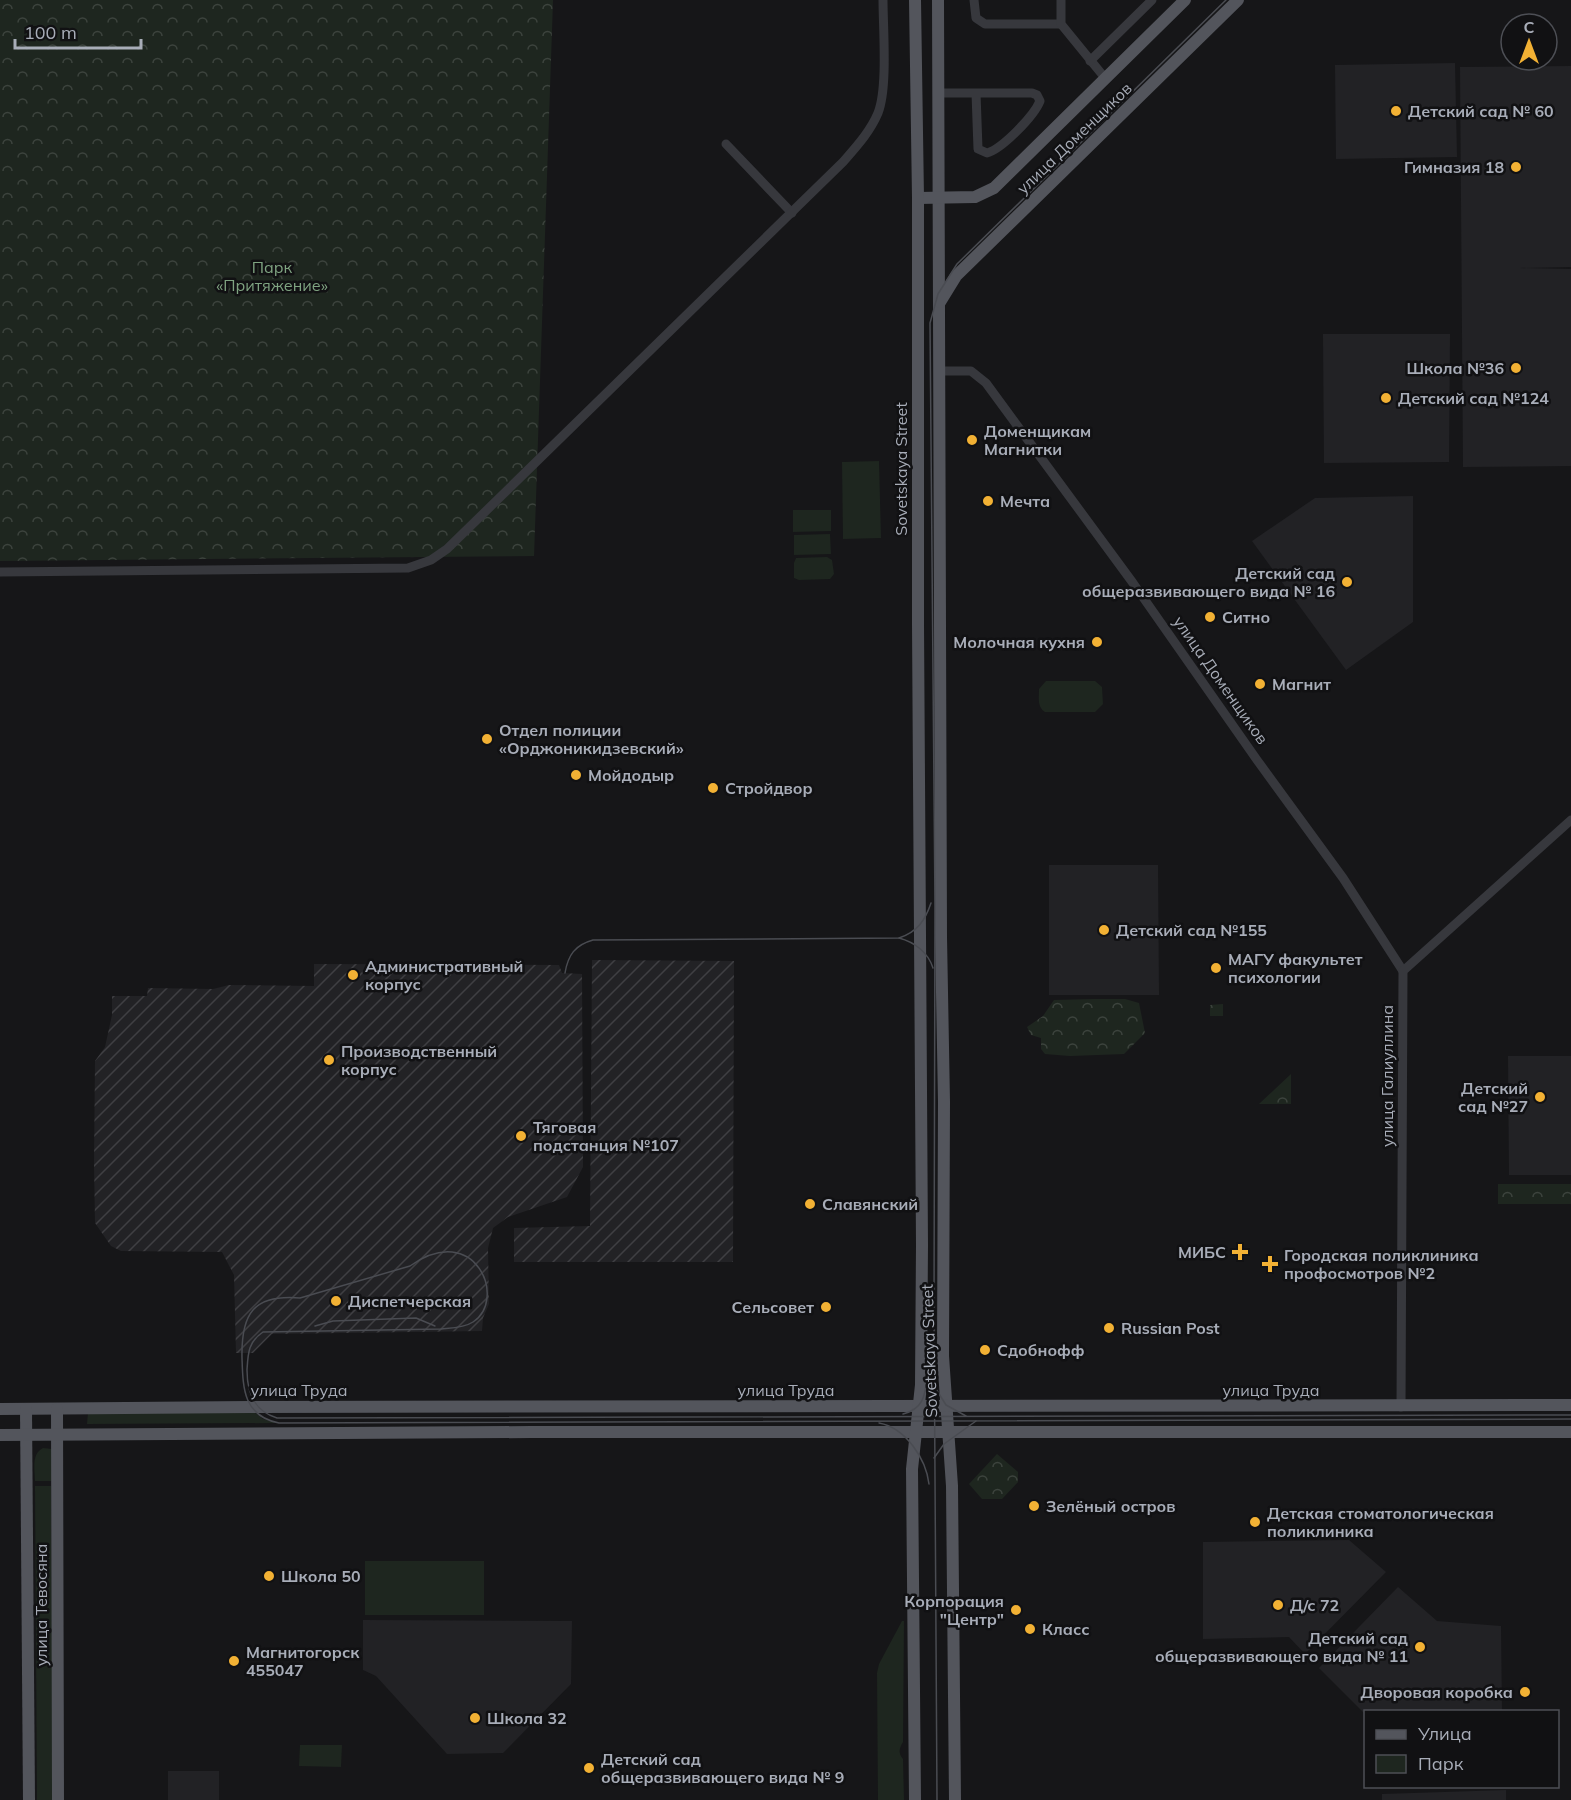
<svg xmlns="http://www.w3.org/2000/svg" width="1571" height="1800" viewBox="0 0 1571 1800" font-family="Mulish,sans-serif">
  <defs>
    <pattern id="industrial-furrows" width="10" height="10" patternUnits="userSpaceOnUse" patternTransform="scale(1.5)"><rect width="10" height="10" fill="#222225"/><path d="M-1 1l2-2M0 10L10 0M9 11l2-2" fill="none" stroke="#3f3f43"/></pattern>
    <pattern id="forest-crowns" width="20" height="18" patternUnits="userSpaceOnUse" patternTransform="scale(1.5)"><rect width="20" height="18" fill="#1e261f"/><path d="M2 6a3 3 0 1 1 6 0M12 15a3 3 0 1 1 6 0" fill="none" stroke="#3c433d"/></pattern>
  </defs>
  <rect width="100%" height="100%" fill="#161618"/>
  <g fill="#222225">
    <path d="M1455 63 1457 157 1336 159 1335 65Z"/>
    <path d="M1571 66V267L1519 268 1571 269V466L1463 467 1460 67Z"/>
    <path d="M1323 334H1450L1449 462 1324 463Z"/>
    <path d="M1413 496V622L1346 670 1252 541 1315 498Z"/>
    <path d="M1049 865H1158L1159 995H1049Z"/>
    <path d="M1508 1056H1571V1175H1509Z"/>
    <path d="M1349 1540 1386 1572 1305 1654 1289 1637 1203 1639V1542Z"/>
    <path d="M1398 1587 1437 1621 1501 1626 1502 1711 1366 1712 1365 1714 1319 1668Z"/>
    <path d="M363 1620 572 1621 571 1684 503 1753 447 1754 376 1676 363 1670Z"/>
    <rect x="168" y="1771" width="51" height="29"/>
    <path d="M1506 1790V1800H1382V1794Z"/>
  </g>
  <g fill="url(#industrial-furrows)">
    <path d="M592 960 734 961 733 1262H514V1228L590 1226Z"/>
    <path d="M314 964 559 965 562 973 582 974 583 1167 567 1197 508 1217 493 1228 488 1248 489 1304 483 1318 482 1331 272 1334 253 1353H236L234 1275 222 1252 121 1251 111 1246 95 1223 94 1163 95 1061 105 1047 112 1015V996H147L148 988 213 989 229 985 314 986Z"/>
  </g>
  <g fill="#1e261f">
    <path d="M879 461 881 538 843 539 842 462Z"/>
    <path d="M793 510H831V531L793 532Z"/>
    <path d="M830 534 831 554 794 555V535Z"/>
    <path d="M827 557 832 560 834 574 830 579 799 580 794 578V563L796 558Z"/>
    <path d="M1046 681H1095L1102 687 1103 704 1095 712H1045C1037 707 1039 698 1039 689Z"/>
    <path d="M254 1412 263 1419 279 1423 87 1424 88 1413Z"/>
    <path d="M43 1448 52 1449 56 1481H35C35 1469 31 1454 43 1448Z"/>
    <path d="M35 1486H51L53 1800H37Z"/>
    <rect x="365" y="1561" width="119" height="54"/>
    <path d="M902 1621H904L903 1742C899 1749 898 1753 903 1759L904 1800H878L877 1673 879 1664Z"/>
    <path d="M300 1745H342L341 1767 299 1766Z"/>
  </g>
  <g fill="url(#forest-crowns)">
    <path d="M0 0H553L534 556 0 561Z"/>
    <path d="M1095 999H1125L1139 1003 1145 1033 1124 1054 1070 1056 1045 1054 1041 1049V1038L1031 1035 1027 1027 1043 1016 1054 1000Z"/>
    <path d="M1223 1004V1016H1210V1005Z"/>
    <path d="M1291 1074V1104H1259Z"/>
    <rect x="1498" y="1184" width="73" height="20"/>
    <path d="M997 1454 1018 1472V1482L1002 1499H982L969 1484Z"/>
  </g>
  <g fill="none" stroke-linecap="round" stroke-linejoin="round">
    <g stroke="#37383d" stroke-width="9">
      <path d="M974 0 976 18 985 24H1061"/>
      <path d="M1061 0V24L1105 78"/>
      <path d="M1090 61 1152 0"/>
      <path d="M939 93H1032L1037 95 1040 101C1034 116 1002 149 987 153L978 149 976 93"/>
      <path d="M726 144 792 213"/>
      <path d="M939 371H971L986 383 1133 583 1257 760 1343 878 1403 971"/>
      <path d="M0 572 408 568 431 560 447 549 843 162C856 147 870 132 878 113 888 88 883 28 883 0"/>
      <path d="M1401 1407 1403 971 1571 820"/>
    </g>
    <g stroke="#53555c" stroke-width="12">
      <path d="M938 0 941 937 944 1102 943 1356 952 1486 955 1800"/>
      <path d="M918 198 975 197 994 188 1185 0"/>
      <path d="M940 302 956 276 1238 0"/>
      <path d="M0 1409 251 1407 1571 1405"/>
      <path d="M26 1409 29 1800"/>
      <path d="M57 1409 58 1800"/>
      <path d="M0 1435 531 1432H1571"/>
      <path d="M915 1800 912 1469 921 1385 922 1245 918 624V198L915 0"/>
    </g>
    <g stroke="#4a4c52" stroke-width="1.5">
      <path d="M899 938C914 942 928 952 933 968"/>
      <path d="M565 973C568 955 575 945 593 940L899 938C917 932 925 921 931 903"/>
      <path d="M315 1326 333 1321 416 1318 435 1326"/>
      <path d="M936 1389 946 1405 966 1416"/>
      <path d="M903 1414C925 1408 925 1394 928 1373"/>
      <path d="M1571 1415 277 1418C254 1411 247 1393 247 1370 248 1354 248 1342 263 1332L441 1329C451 1328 464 1328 473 1322 508 1299 475 1220 410 1266L300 1298C253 1294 241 1314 242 1358 243 1388 243 1416 279 1423L1571 1419"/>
      <path d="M879 1423C906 1428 926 1459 929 1484"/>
      <path d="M934 1458 944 1444 976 1421"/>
      <path d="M937 1800 934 1313 935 906 930 323 938 294 957 264 1226 0"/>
    </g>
  </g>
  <g fill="#f2b134" stroke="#111113" stroke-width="2">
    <circle cx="1396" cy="111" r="6"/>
    <circle cx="1516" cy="167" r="6"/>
    <circle cx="1516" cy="368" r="6"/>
    <circle cx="1386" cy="398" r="6"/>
    <circle cx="972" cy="440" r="6"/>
    <circle cx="988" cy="501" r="6"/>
    <circle cx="1347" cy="582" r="6"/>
    <circle cx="1210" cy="617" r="6"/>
    <circle cx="1097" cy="642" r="6"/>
    <circle cx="1260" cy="684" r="6"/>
    <circle cx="487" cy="739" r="6"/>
    <circle cx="576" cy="775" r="6"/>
    <circle cx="713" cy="788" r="6"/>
    <circle cx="1104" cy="930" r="6"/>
    <circle cx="1216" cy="968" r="6"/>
    <circle cx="353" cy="975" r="6"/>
    <circle cx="329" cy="1060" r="6"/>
    <circle cx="1540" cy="1097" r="6"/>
    <circle cx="521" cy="1136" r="6"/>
    <circle cx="810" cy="1204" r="6"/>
    <path d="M1237 1243h6v6h6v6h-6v6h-6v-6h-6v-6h6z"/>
    <path d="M1267 1255h6v6h6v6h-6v6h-6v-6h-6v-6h6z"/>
    <circle cx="336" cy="1301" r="6"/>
    <circle cx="826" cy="1307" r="6"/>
    <circle cx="1109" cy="1328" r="6"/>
    <circle cx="985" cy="1350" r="6"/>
    <circle cx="1034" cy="1506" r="6"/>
    <circle cx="1255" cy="1522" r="6"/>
    <circle cx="269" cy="1576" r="6"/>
    <circle cx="1278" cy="1605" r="6"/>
    <circle cx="1016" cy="1610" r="6"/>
    <circle cx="1030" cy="1629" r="6"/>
    <circle cx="1420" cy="1647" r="6"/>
    <circle cx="234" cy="1661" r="6"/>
    <circle cx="1525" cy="1692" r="6"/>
    <circle cx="475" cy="1718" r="6"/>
    <circle cx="589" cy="1768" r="6"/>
  </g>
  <g text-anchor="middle" stroke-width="5" stroke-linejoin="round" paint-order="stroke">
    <g font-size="16" font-weight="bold" fill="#a8adb8" stroke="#111113" text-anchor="start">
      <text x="1408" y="117">Детский сад № 60</text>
      <text x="1504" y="173" text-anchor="end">Гимназия 18</text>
      <text x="1504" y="374" text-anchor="end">Школа №36</text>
      <text x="1398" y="404">Детский сад №124</text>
      <text x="984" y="437">Доменщикам<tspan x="984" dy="18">Магнитки</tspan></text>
      <text x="1000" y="507">Мечта</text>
      <text x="1335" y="579" text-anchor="end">Детский сад<tspan x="1335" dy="18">общеразвивающего вида № 16</tspan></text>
      <text x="1222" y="623">Ситно</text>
      <text x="1085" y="648" text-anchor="end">Молочная кухня</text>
      <text x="1272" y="690">Магнит</text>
      <text x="499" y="736">Отдел полиции<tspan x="499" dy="18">«Орджоникидзевский»</tspan></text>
      <text x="588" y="781">Мойдодыр</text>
      <text x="725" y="794">Стройдвор</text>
      <text x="1116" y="936">Детский сад №155</text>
      <text x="1228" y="965">МАГУ факультет<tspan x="1228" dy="18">психологии</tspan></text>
      <text x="365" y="972">Административный<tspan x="365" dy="18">корпус</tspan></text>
      <text x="341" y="1057">Производственный<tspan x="341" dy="18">корпус</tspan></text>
      <text x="1528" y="1094" text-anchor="end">Детский<tspan x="1528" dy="18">сад №27</tspan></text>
      <text x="533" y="1133">Тяговая<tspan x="533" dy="18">подстанция №107</tspan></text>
      <text x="822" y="1210">Славянский</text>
      <text x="1226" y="1258" text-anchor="end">МИБС</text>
      <text x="1284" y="1261">Городская поликлиника<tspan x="1284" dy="18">профосмотров №2</tspan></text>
      <text x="348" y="1307">Диспетчерская</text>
      <text x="814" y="1313" text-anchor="end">Сельсовет</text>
      <text x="1121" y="1334">Russian Post</text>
      <text x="997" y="1356">Сдобнофф</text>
      <text x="1046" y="1512">Зелёный остров</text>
      <text x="1267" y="1519">Детская стоматологическая<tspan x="1267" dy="18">поликлиника</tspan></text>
      <text x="281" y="1582">Школа 50</text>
      <text x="1004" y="1607" text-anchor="end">Корпорация<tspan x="1004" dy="18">"Центр"</tspan></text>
      <text x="1290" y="1611">Д/с 72</text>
      <text x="1042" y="1635">Класс</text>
      <text x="1408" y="1644" text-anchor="end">Детский сад<tspan x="1408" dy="18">общеразвивающего вида № 11</tspan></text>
      <text x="246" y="1658">Магнитогорск<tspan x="246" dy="18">455047</tspan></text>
      <text x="1513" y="1698" text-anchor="end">Дворовая коробка</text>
      <text x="487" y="1724">Школа 32</text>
      <text x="601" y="1765">Детский сад<tspan x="601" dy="18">общеразвивающего вида № 9</tspan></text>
    </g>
    <g font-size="16" fill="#a8adb8" stroke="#111113">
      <text transform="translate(1074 138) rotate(-44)" y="6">улица Доменщиков</text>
      <text transform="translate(901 469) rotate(-90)" y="6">Sovetskaya Street</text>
      <text transform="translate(1221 680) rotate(55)" y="6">улица Доменщиков</text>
      <text transform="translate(1387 1076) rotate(-90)" y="6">улица Галиуллина</text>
      <text transform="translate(929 1351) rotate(-92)" y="6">Sovetskaya Street</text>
      <text x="299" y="1396">улица Труда</text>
      <text x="786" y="1396">улица Труда</text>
      <text x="1271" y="1396">улица Труда</text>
      <text transform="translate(41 1605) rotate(-90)" y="6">улица Тевосяна</text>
    </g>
    <g font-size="16" fill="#7fa381" stroke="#111113">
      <text x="272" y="273">Парк<tspan x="272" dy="18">«Притяжение»</tspan></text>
    </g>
  </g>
  <rect x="1364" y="1710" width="195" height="78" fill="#111113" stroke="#4d4f55" stroke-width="1.5"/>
  <rect x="1376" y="1730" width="30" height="9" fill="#53555c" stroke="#4d4f55" stroke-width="1.5"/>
  <text x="1418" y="1740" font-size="18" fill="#a8adb8">Улица</text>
  <rect x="1376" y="1755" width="30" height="18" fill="#1e261f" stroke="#4d4f55" stroke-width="1.5"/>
  <text x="1418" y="1770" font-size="18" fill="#a8adb8">Парк</text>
  <g transform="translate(1529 42)"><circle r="28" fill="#111113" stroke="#4d4f55" stroke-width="1.5"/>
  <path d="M0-4.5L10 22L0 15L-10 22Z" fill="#f2b134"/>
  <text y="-9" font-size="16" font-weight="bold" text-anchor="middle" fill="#a8adb8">С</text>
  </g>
  <path d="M15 39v9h126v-9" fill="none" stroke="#a8adb8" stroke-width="3"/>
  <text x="24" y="39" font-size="18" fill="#a8adb8" stroke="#111113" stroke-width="4.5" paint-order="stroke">100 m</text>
</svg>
